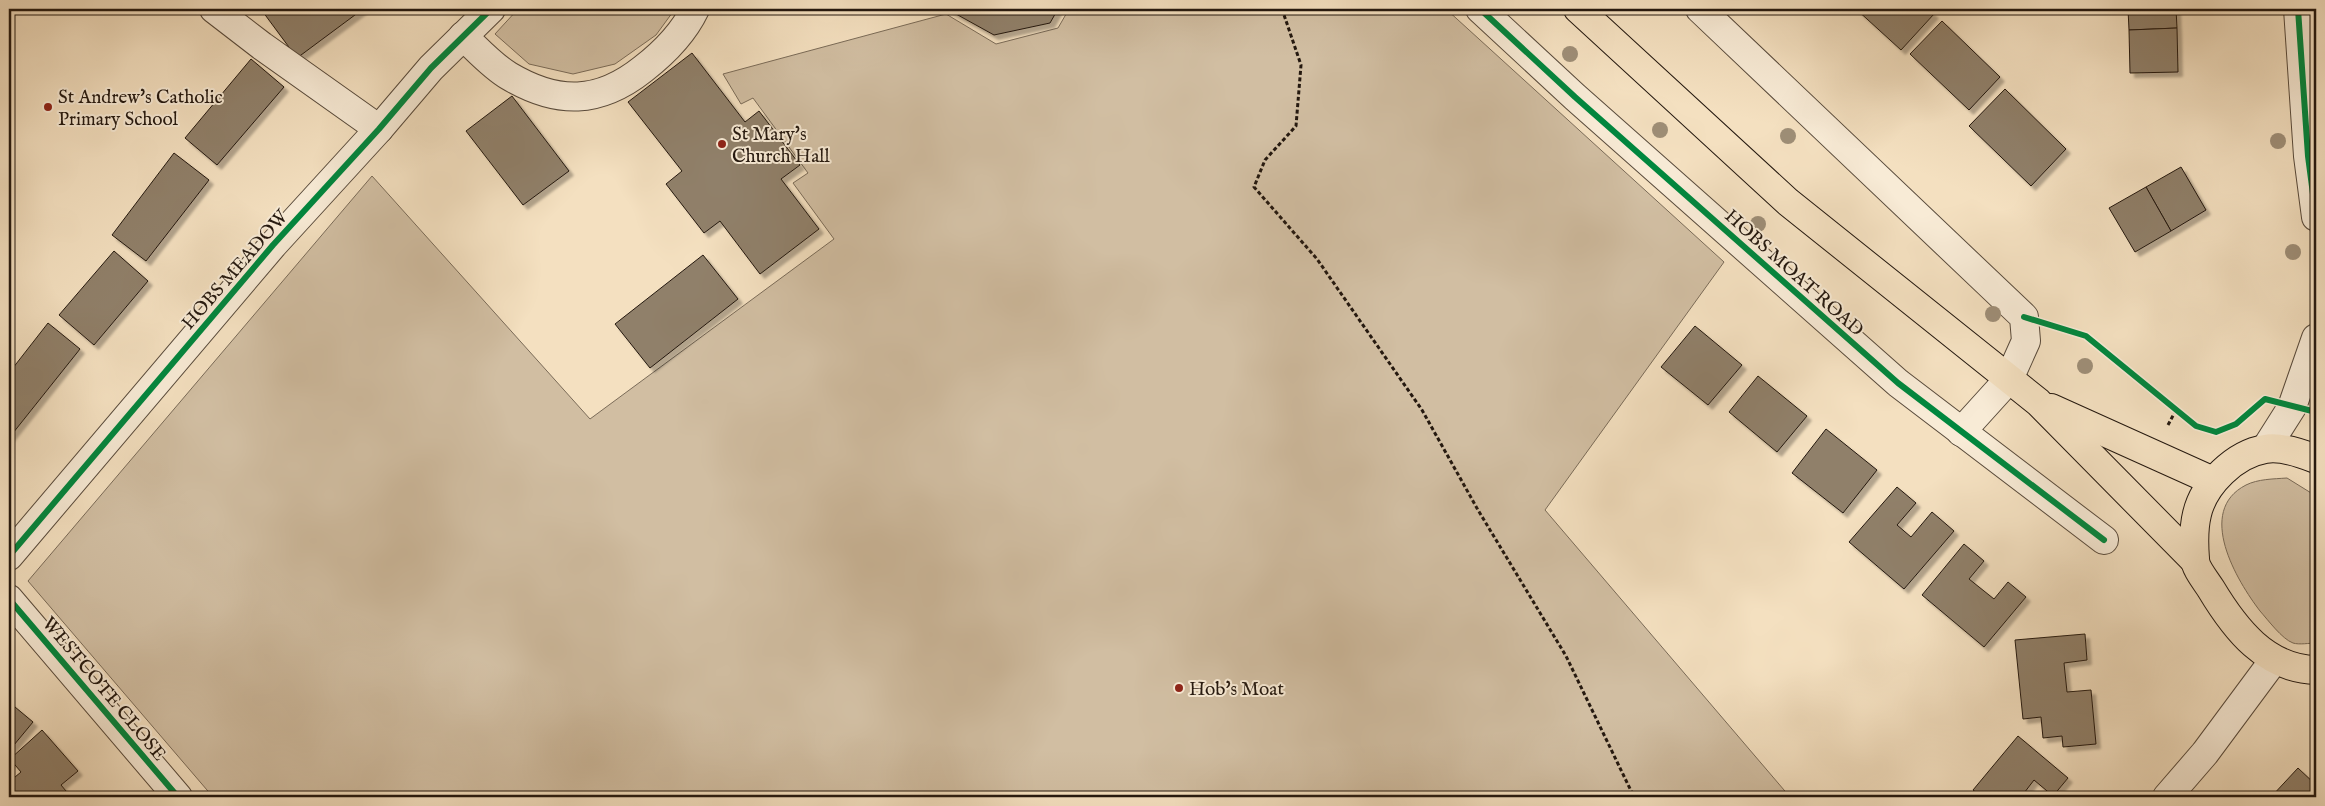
<svg xmlns="http://www.w3.org/2000/svg" width="2325" height="806" viewBox="0 0 2325 806" font-family="'IM FELL English',serif">
  <defs>
    <filter id="shadow"><feDropShadow dx="4.5" dy="4.5" stdDeviation="1" flood-color="#0004"/></filter>
  </defs>
  <rect width="100%" height="100%" fill="#f4e0c0"/>
  <filter id="stains"><feTurbulence type="fractalNoise" baseFrequency=".004" numOctaves="4"/><feColorMatrix values="0 0 0 0 .2 0 0 0 0 .09 0 0 0 0 .02 0 0 0 .5 -.17"/></filter>
  <radialGradient id="worn" r=".72"><stop offset=".6" stop-color="#630" stop-opacity="0"/><stop offset="1" stop-color="#630" stop-opacity=".3"/></radialGradient>
  <g fill="#d1bea2" stroke="#7a6b58">
    <path d="M518 9H675L656 35 615 64 573 74 529 64 495 34Z"/>
    <path d="M1069 9H1446L1724 262 1545 510 1790 797H213L28 581 372 176 590 419 834 239 793 183 808 173 753 98 741 104 723 74 946 14 996 44 1058 28Z"/>
    <path d="M2287 478 2316 496V643C2310 643 2299 645 2293 643 2282 639 2268 620 2260 611 2237 581 2195 511 2246 485 2258 479 2273 479 2287 478Z"/>
  </g>
  <g fill="#90806b" stroke="#24180f" filter="url(#shadow)">
    <path d="M268 9H363L297 58 263 12Z"/>
    <path d="M947 9H1058L1050 23 994 35Z"/>
    <path d="M1856 9H1928L1934 14 1901 50Z"/>
    <path d="M2128 9H2176L2177 28 2129 30Z"/>
    <path d="M1942 21 2000 77 1969 110 1910 54Z"/>
    <path d="M2177 28 2178 72 2130 73 2129 30Z"/>
    <path d="M692 53 745 122 759 111 800 165 781 179 819 229 760 274 720 221 704 233 666 184 682 171 628 102Z"/>
    <path d="M251 59 284 87 217 165 185 138Z"/>
    <path d="M2005 89 2066 149 2031 186 1969 126Z"/>
    <path d="M512 96 569 171 523 205 466 131Z"/>
    <path d="M174 153 209 180 146 261 112 235Z"/>
    <path d="M2181 167 2206 210 2171 231 2146 187Z"/>
    <path d="M2146 187 2171 231 2135 252 2109 208Z"/>
    <path d="M114 251 148 281 94 345 59 315Z"/>
    <path d="M703 255 738 299 650 368 615 324Z"/>
    <path d="M48 323 80 349 9 438V373Z"/>
    <path d="M1695 326 1742 365 1708 405 1661 367Z"/>
    <path d="M1758 376 1807 416 1777 452 1729 412Z"/>
    <path d="M1826 429 1877 470 1843 513 1792 473Z"/>
    <path d="M1897 487 1916 503 1897 525 1911 537 1932 512 1954 531 1904 589 1849 542Z"/>
    <path d="M1964 544 1984 561 1969 579 1994 599 2008 582 2026 597 1984 647 1922 595Z"/>
    <path d="M2085 634 2087 660 2064 663 2067 692 2091 690 2096 744 2063 747 2062 736 2043 738 2041 717 2023 719 2015 640Z"/>
    <path d="M9 702 33 722 9 751Z"/>
    <path d="M42 730 78 771 61 785 71 797H19L9 786V782L21 772 10 759Z"/>
    <path d="M2018 736 2068 778 2053 796 2034 780 2021 797H1982L1973 790Z"/>
    <path d="M2298 768 2316 785V797H2271Z"/>
  </g>
  <g fill="none" stroke-linecap="round" stroke-linejoin="round">
    <g stroke="#584a3b" stroke-width="30">
      <g id="minor">
        <path d="M214 9 262 46 379 129"/>
        <path d="M1480 9 1575 97 1898 383 2104 540"/>
        <path d="M1700 9 2024 317 2026 341 2009 379 1961 432"/>
        <path d="M2298 9 2308 156 2316 217"/>
        <path d="M463 36C478 50 492 66 509 76 558 105 599 104 643 69 665 52 683 34 695 9"/>
        <path d="M2266 448 2292 407 2316 338"/>
        <path d="M9 556 273 245 379 129 431 68 491 9"/>
        <path d="M9 599 178 797"/>
        <path d="M2167 797 2205 753 2274 660"/>
      </g>
    </g>
    <g stroke="#24180f" stroke-width="30">
      <g id="major">
        <path d="M1578 9 1788 202 2038 402 2195 561"/>
        <path d="M2051 408 2213 481"/>
        <path d="M2316 459C2301 453 2281 446 2265 449 2235 454 2204 484 2197 514 2194 526 2194 546 2195 559 2195 568 2206 581 2211 589 2235 629 2266 669 2316 670"/>
      </g>
    </g>
    <g stroke="#24180f" stroke-width="3" stroke-dasharray="4 2.5" stroke-linecap="butt">
      <path d="M1282 9 1301 65 1296 126 1265 160 1254 187 1317 259 1422 410 1478 510 1566 656 1634 797"/>
      <path d="M2168 425 2176 410"/>
    </g>
    <use href="#minor" stroke="#f8ebd6" stroke-width="28"/>
    <use href="#major" stroke="#f4e0c0" stroke-width="28"/>
    <g stroke="#f8ebd6" stroke-width="9">
      <g id="cycleway">
        <path d="M1480 9 1575 97 1898 383 2104 540"/>
        <path d="M2298 9 2308 156 2316 217"/>
        <path d="M2024 317 2086 336 2196 426 2216 432 2236 424 2265 399 2316 412"/>
        <path d="M9 556 273 245 379 129 431 68 491 9"/>
        <path d="M9 599 178 797"/>
      </g>
    </g>
    <use href="#cycleway" stroke="#00873e" stroke-width="6"/>
  </g>
  <g fill="#9e8e77">
    <circle cx="1570" cy="54" r="8"/>
    <circle cx="1660" cy="130" r="8"/>
    <circle cx="1788" cy="136" r="8"/>
    <circle cx="2278" cy="141" r="8"/>
    <circle cx="1758" cy="224" r="8"/>
    <circle cx="2293" cy="252" r="8"/>
    <circle cx="1993" cy="314" r="8"/>
    <circle cx="2085" cy="366" r="8"/>
  </g>
  <g fill="#8f2418" stroke="#f8ebd6" stroke-width="2">
    <circle cx="48" cy="107" r="5"/>
    <circle cx="722" cy="144" r="5"/>
    <circle cx="1179" cy="688" r="5"/>
  </g>
  <g text-anchor="middle" stroke-width="4" stroke-linejoin="round" paint-order="stroke">
    <g font-size="19" fill="#24180f" stroke="#f8ebd6" text-anchor="start">
      <text x="58" y="103">St Andrew's Catholic<tspan x="58" dy="22">Primary School</tspan></text>
      <text x="732" y="140">St Mary's<tspan x="732" dy="22">Church Hall</tspan></text>
      <text x="1189" y="695">Hob's Moat</text>
    </g>
    <g font-size="19" fill="#24180f" stroke="#f8ebd6">
      <text transform="translate(234 269) rotate(-49)" y="7">HOBS MEADOW</text>
      <text transform="translate(1795 272) rotate(42)" y="7">HOBS MOAT ROAD</text>
      <text transform="translate(105 688) rotate(50)" y="7">WESTCOTE CLOSE</text>
    </g>
  </g>
  <rect width="2325" height="806" fill="none" stroke="#f4e0c0" stroke-width="30"/>
  <rect x="10" y="10" width="2305" height="786" fill="none" stroke="#24180f" stroke-width="2.5"/>
  <rect x="15" y="15" width="2295" height="776" fill="none" stroke="#24180f"/>
  <rect width="100%" height="100%" filter="url(#stains)"/>
  <rect width="100%" height="100%" fill="url(#worn)"/>
</svg>
